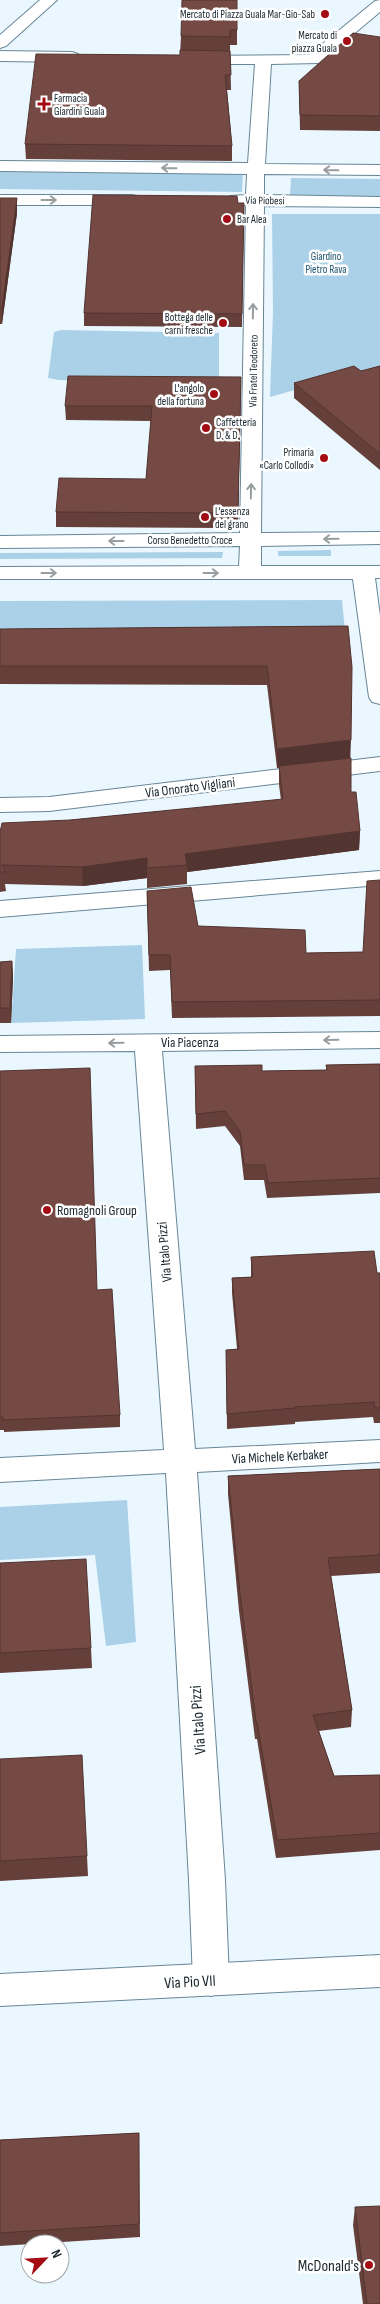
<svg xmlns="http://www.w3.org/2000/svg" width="380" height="2304" viewBox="0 0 380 2304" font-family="'Sofia Sans Condensed',sans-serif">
  <rect width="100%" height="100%" fill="#eaf7ff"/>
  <g fill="#aad1e7">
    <path d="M0 172 243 173 242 192 0 189Z"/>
    <path d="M291 178 380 179V196H290Z"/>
    <path d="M272 214H380V366L270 397 273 311Z"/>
    <path d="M61 330 219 333V382L59 380 48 378 54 332Z"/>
    <path d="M331 550V556H278V551Z"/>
    <path d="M223 552 222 558 0 559V553Z"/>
    <path d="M342 600 345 631 0 632V601Z"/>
    <path d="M142 945 145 1019 11 1023 16 949Z"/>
    <path d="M127 1500 136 1642 106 1646 95 1555 0 1560V1507Z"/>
  </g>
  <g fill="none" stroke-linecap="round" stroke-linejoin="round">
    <g stroke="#688697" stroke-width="2">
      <g id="minor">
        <path d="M380 0V12L319 63 271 64 265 164 380 165V175L264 174V195L380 197V207L264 206 261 533 380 532V544L261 546V566H380V578H375L380 616V704L372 702 369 697 353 579H0V567L239 566 240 546 0 548V536L240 533 246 205 230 204 227 200 230 196 246 195 247 174 0 171V161L248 163 255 64H195L189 62 187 59 189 56 309 55 375 1Z"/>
        <path d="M0 51 72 52 78 54 80 57 78 60 72 62 0 61Z"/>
        <path d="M0 195H131L137 196 140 200 137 204 131 205H0Z"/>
        <path d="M380 757V771L49 811 0 812V798L49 797Z"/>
        <path d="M380 871V885L0 917V901Z"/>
        <path d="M380 1032V1048L162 1051 195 1449 380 1440V1462L197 1472 225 1880 229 1980 224 1991 211 1996 198 1991 193 1980 189 1880 166 1473 0 1482V1458L164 1450 135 1051 0 1052V1036Z"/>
      </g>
    </g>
    <g stroke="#688697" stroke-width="2">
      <path id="tertiary" d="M380 1955V1987L0 2006V1974Z"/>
    </g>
    <g stroke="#688697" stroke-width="2">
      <path id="secondary" d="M40 0H57L6 46 0 48V35Z"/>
    </g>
    <use href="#minor" fill="#fff" fill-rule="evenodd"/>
    <use href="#tertiary" fill="#fff" fill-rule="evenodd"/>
    <use href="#secondary" fill="#fff" fill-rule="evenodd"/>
  </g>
  <g fill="#65403b">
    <path d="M237 0V45H230L231 90H227L232 146V161L26 159 25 144 180 55 181 36Z"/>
    <path d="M380 37V131L300 130 299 81Z"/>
    <path d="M0 198 17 213 2 324H0Z"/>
    <path d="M238 203H244L242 327 84 326V313Z"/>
    <path d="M380 366V470L294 398V383L361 371Z"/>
    <path d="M241 377 238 524 222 528 56 527V512L146 479 151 421 66 420 65 406Z"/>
    <path d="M348 626 351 792 360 831 359 850 187 872V884L147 888V878L83 886 5 884 6 891 0 892V832L70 820 281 800 279 785V767L277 768 267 685 0 684V629Z"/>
    <path d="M380 880V1016L172 1018 170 970 149 971 147 891 198 926 306 953 363 952Z"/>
    <path d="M12 961 13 977 11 1023H0V962Z"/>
    <path d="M380 1064V1193L267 1198 264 1180H244L240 1146 225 1126 196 1129 195 1066 262 1071 326 1070V1065Z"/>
    <path d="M0 1071 97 1290 120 1415V1427L4 1432V1430H0Z"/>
    <path d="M251 1257 380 1273V1423H374L373 1417 295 1422V1424L227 1429 226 1350 237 1349 232 1293V1278L251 1277Z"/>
    <path d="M380 1469V1573L331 1576 352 1710 351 1727 319 1731 334 1776 380 1775V1850L276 1858 257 1739H255L239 1611 228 1494V1476Z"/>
    <path d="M0 1563 91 1648 92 1668 0 1673Z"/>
    <path d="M0 1759 87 1856 88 1876 0 1881Z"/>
    <path d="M139 2133 140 2237 0 2246V2140Z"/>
    <path d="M355 2207 380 2304H363L353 2225Z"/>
  </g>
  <g fill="#523430">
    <path d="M17 198V213L2 324V308Z"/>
    <path d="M241 377 238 524 222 528V513Z"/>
    <path d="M351 740 350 759 277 768V749Z"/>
    <path d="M360 831 359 850 187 872V865L185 854Z"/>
    <path d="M147 858V878L83 886 82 867Z"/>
    <path d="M12 961 13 977 11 1023 10 1008Z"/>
  </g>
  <g fill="#754a45" stroke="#523430">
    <path d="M182 0H237V30H230V37L181 36Z"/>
    <path d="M353 33 380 37V116L300 115 299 81Z"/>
    <path d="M180 50 230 51 231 75H225L232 146 25 144 36 54 180 55Z"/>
    <path d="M93 195 237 196 238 203H244L242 314 84 313Z"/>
    <path d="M0 198H17L2 308H0Z"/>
    <path d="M354 366 361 371 380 366V454L294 383Z"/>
    <path d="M68 376 241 377 238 510 222 513 56 512 59 478 146 479 152 406H65Z"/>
    <path d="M348 626 352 667 351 740 277 749 267 666H0V629Z"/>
    <path d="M351 758V792H356L360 831 185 854 187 865 147 868V858L82 867 2 865 5 872H0V832L2 823 70 820 283 799 279 766Z"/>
    <path d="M380 880V1000L172 1002 170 955H149L147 891 191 887 198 926 305 930 306 953 363 952 367 881Z"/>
    <path d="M12 961 10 1008H0V962Z"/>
    <path d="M380 1064V1178L268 1183 265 1165H244L240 1131 225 1111 196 1114 195 1066 262 1065V1071L327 1070 326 1065Z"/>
    <path d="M90 1068 97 1290 112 1289 120 1415 3 1420V1417H0V1071Z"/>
    <path d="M374 1251 377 1273H380V1408H375L374 1402 295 1407V1408L227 1414 226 1350 239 1349 232 1278 253 1277 251 1257Z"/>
    <path d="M380 1469V1555L328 1558 352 1710 313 1715 334 1776 380 1775V1833L277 1840 257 1722H256L240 1593 228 1476Z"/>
    <path d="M86 1559 91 1648 0 1653V1563Z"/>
    <path d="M82 1755 87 1856 0 1861V1759Z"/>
    <path d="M139 2133V2224L0 2233V2140Z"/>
    <path d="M380 2206V2304H367L355 2207Z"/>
  </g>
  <defs><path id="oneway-shaft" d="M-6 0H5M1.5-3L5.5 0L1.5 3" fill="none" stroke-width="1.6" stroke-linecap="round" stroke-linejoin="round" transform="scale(1.25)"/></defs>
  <g stroke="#989da0">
    <use href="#oneway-shaft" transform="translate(169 168) rotate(-179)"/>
    <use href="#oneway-shaft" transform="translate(331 170) rotate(-179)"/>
    <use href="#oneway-shaft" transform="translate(49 200)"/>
    <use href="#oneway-shaft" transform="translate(253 311) rotate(-89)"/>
    <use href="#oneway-shaft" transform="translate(251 491) rotate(-89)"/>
    <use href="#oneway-shaft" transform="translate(331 539) rotate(179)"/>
    <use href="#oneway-shaft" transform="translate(116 541) rotate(180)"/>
    <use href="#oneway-shaft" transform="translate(49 573)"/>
    <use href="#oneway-shaft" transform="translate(211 573)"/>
    <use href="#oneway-shaft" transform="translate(331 1040) rotate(179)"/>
    <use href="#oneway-shaft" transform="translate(116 1043) rotate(179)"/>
  </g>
  <g fill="#a40c14" stroke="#fff" stroke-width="2">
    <circle cx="325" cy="14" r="5"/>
    <circle cx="347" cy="41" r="5"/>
    <path d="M41.5 96.5h5v5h5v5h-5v5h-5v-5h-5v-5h5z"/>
    <circle cx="227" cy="219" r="5"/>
    <circle cx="223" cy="323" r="5"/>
    <circle cx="214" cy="394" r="5"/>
    <circle cx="206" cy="428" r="5"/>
    <circle cx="324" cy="458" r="5"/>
    <circle cx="205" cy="517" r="5"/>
    <circle cx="47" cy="1210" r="5"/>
    <circle cx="369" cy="2265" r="5"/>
  </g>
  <g text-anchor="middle" stroke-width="5" stroke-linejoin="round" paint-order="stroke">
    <g font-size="11" fill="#1a262d" stroke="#fff" text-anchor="end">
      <text x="315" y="18">Mercato di Piazza Guala Mar-Gio-Sab</text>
      <text x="337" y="39">Mercato di<tspan x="337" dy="13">piazza Guala</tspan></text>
      <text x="54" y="102" text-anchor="start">Farmacia<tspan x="54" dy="13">Giardini Guala</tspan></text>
      <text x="237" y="223" text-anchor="start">Bar Alea</text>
      <text x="213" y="321">Bottega delle<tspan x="213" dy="13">carni fresche</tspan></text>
      <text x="204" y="392">L'angolo<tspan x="204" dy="13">della fortuna</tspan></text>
      <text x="216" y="426" text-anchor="start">Caffetteria<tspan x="216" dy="13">D. &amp; D.</tspan></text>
      <text x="314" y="456">Primaria<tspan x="314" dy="13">«Carlo Collodi»</tspan></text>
      <text x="215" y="515" text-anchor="start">L'essenza<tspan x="215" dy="13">del grano</tspan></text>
    </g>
    <g font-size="11" fill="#1a262d" stroke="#fff">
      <text transform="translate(265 200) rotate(1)" y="4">Via Piobesi</text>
      <text transform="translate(253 371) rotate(-89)" y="4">Via Fratel Teodoreto</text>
      <text x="190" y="544">Corso Benedetto Croce</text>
    </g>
    <g font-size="11" fill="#19526c" stroke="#fff">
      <text x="326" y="260">Giardino<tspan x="326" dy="13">Pietro Rava</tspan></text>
    </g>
    <g font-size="14" fill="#1a262d" stroke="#fff">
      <text transform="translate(190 787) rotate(-7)" y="5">Via Onorato Vigliani</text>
      <text x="190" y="1047">Via Piacenza</text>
      <text transform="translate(164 1252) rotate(-95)" y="5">Via Italo Pizzi</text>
      <text transform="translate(280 1456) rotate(-3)" y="5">Via Michele Kerbaker</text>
    </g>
    <g font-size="14" fill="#1a262d" stroke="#fff" text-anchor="start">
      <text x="57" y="1215">Romagnoli Group</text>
    </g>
    <g font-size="16" fill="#1a262d" stroke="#fff">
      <text transform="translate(197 1720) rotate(-94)" y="6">Via Italo Pizzi</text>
      <text transform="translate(190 1981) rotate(-3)" y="6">Via Pio VII</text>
    </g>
    <g font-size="16" fill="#1a262d" stroke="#fff" text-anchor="end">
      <text x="359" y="2271">McDonald's</text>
    </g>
  </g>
  <g transform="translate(45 2259) rotate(65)"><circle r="24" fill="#ffffff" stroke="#a3a8ab"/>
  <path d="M0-4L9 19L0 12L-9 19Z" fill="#a40c14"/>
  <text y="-8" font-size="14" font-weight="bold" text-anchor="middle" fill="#1a262d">N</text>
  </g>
</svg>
